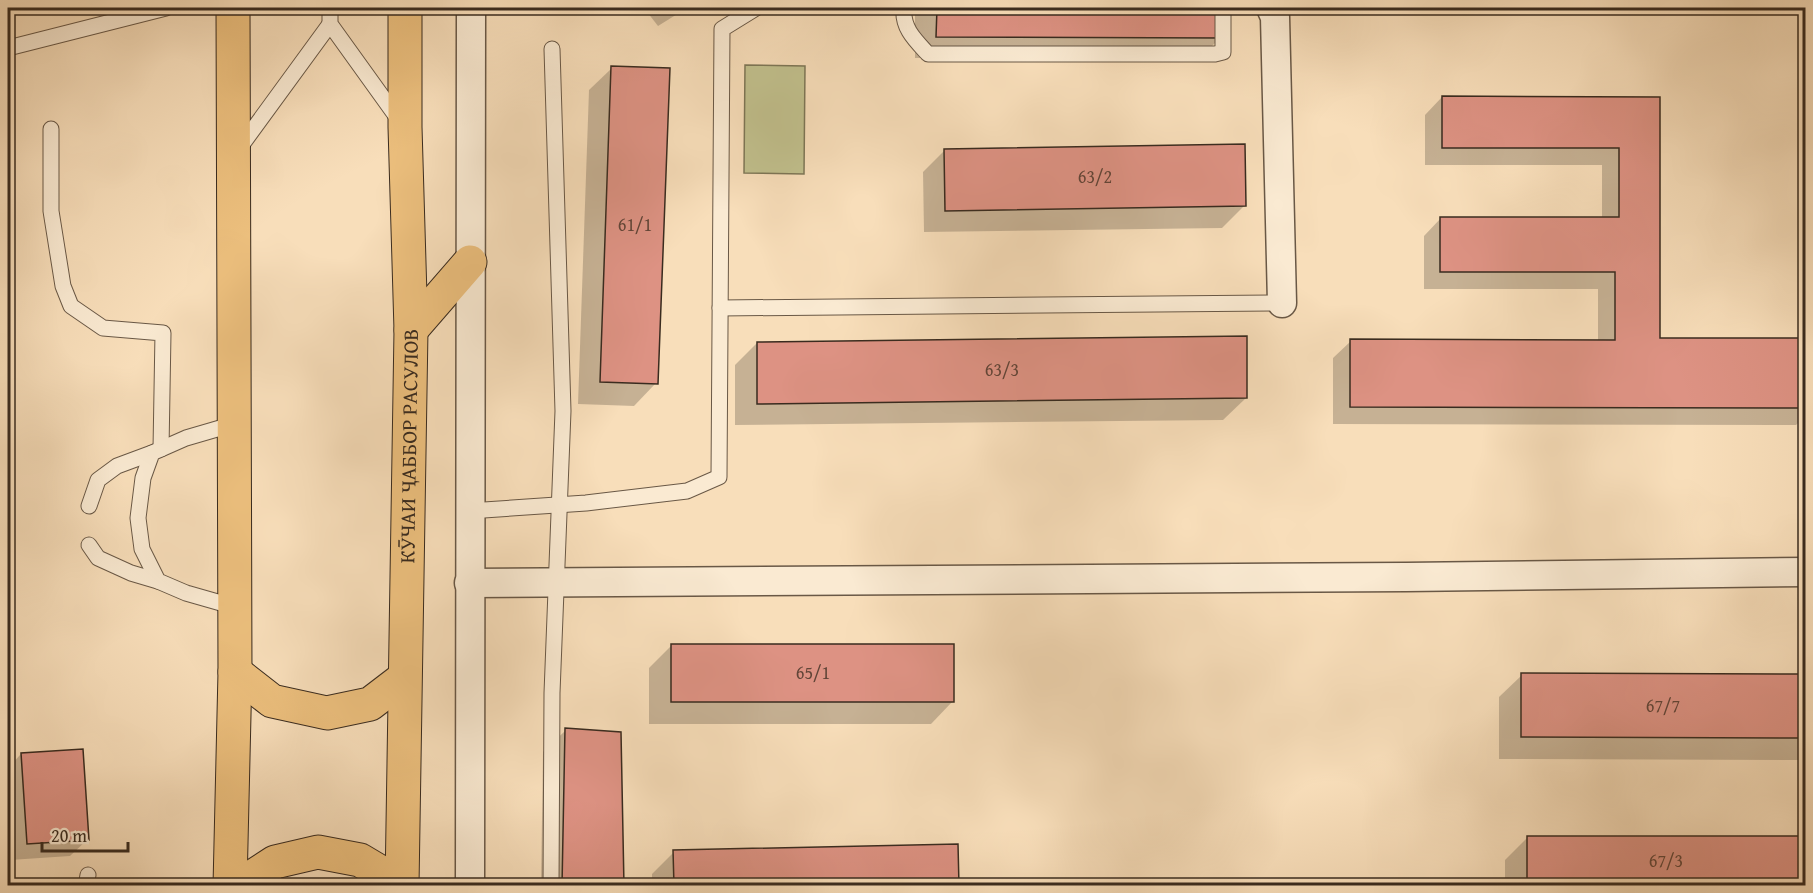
<svg xmlns="http://www.w3.org/2000/svg" width="1813" height="893" viewBox="0 0 1813 893" font-family="'Gentium Book Plus',serif">
  <rect width="100%" height="100%" fill="#f8deba"/>
  <filter id="stains"><feTurbulence type="fractalNoise" baseFrequency=".00333" numOctaves="4"/><feColorMatrix values="0 0 0 0 .2 0 0 0 0 .09 0 0 0 0 .02 0 0 0 .5 -.17"/></filter>
  <radialGradient id="worn" r=".72"><stop offset=".6" stop-color="#630" stop-opacity="0"/><stop offset="1" stop-color="#630" stop-opacity=".3"/></radialGradient>
  <path fill="#c1c08d" stroke="#7d7656" stroke-width="1.5" d="M745 65 805 66 804 174 744 173Z"/>
  <g fill="#0003">
    <path d="M644 8H687L658 26Z"/>
    <path d="M915 8H1220V38L1198 60 915 58Z"/>
    <path d="M612 68 656 383 634 406 578 404 589 90Z"/>
    <path d="M1442 97 1659 98 1658 339 1806 340V415L1796 425 1333 424V358L1351 341H1598V289H1424V236L1441 218 1602 219V165H1425V115Z"/>
    <path d="M945 150 1245 205 1222 228 924 232 923 172Z"/>
    <path d="M757 343 1246 398 1223 420 735 425V365Z"/>
    <path d="M672 645 953 701 931 724H649V668Z"/>
    <path d="M1522 675 1806 676V760L1499 759V697Z"/>
    <path d="M566 730 623 886H541L543 752Z"/>
    <path d="M21 754 88 839 70 856 10 860 8 825V768Z"/>
    <path d="M1528 837 1806 886H1505V860Z"/>
    <path d="M674 852 958 886H652V874Z"/>
  </g>
  <g fill="#dd9283" stroke="#392b1f" stroke-width="1.5">
    <path d="M937 8H1222V38L936 37Z"/>
    <path d="M611 66 670 68 658 384 600 382Z"/>
    <path d="M1442 96 1660 97V338H1806V408L1350 407V339L1615 340V272H1440V217H1619V148H1442Z"/>
    <path d="M1245 144 1246 206 945 211 944 149Z"/>
    <path d="M1247 336V398L757 404V342Z"/>
    <rect x="671" y="644" width="283" height="58"/>
    <path d="M1521 673 1806 674V738L1521 737Z"/>
    <path d="M565 728 621 732 624 886H562Z"/>
    <path d="M83 749 89 840 27 844 21 753Z"/>
    <rect x="1527" y="836" width="279" height="50"/>
    <path d="M958 844 959 886H674L673 850Z"/>
  </g>
  <g fill="none" stroke-linecap="round" stroke-linejoin="round">
    <g stroke="#695846" stroke-width="17">
      <g id="lane">
        <path d="M330 8V24L399 120"/>
        <path d="M904 8C902 28 915 40 928 54H1215L1223 52V8"/>
        <path d="M8 48 166 8"/>
        <path d="M51 129V211L63 286 71 306 103 328 163 333 161 449"/>
        <path d="M238 150 330 24"/>
        <path d="M720 308 1282 303"/>
        <path d="M234 424 186 438 152 453 143 478 138 518 142 549 158 581 186 593 235 607"/>
        <path d="M89 506 98 480 117 466 152 453"/>
        <path d="M469 511 586 503 687 491 719 477 722 29 756 8"/>
        <path d="M89 545 98 558 131 573 158 581"/>
        <path d="M86 886 88 875"/>
        <path d="M551 886 552 693 563 411 552 49"/>
      </g>
    </g>
    <g stroke="#695846" stroke-width="31">
      <g id="street">
        <path d="M1271 8 1275 17 1282 303"/>
        <path d="M469 583 1406 577 1806 572"/>
        <path d="M470 886 471 8"/>
      </g>
    </g>
    <g stroke="#392b1f" stroke-width="35">
      <g id="primary">
        <path d="M411 330 470 262"/>
        <path d="M235 672 272 701 327 713 370 704 404 678"/>
        <path d="M230 886 235 672 233 8"/>
        <path d="M238 886 275 862 318 852 360 860 402 885"/>
        <path id="s1" d="M402 886 411 330 405 127V8"/>
      </g>
    </g>
    <use href="#lane" stroke="#faead2" stroke-width="15"/>
    <use href="#street" stroke="#faead2" stroke-width="28"/>
    <use href="#primary" stroke="#ecbf7d" stroke-width="33"/>
  </g>
  <g text-anchor="middle" stroke-width="4.5" stroke-linejoin="round" paint-order="stroke">
    <g font-size="18" fill="#624538">
      <text x="1095" y="183">63/2</text>
      <text x="635" y="231">61/1</text>
      <text x="1002" y="376">63/3</text>
      <text x="813" y="679">65/1</text>
      <text x="1663" y="712">67/7</text>
      <text x="1666" y="867">67/3</text>
    </g>
    <g font-size="21" fill="#392b1f" stroke="#faead2">
      <text dy="7" stroke="none"><textPath href="#s1" startOffset="440">КӮЧАИ ҶАББОР РАСУЛОВ</textPath></text>
    </g>
  </g>
  <rect width="1813" height="893" fill="none" stroke="#f8deba" stroke-width="30"/>
  <rect x="9" y="9" width="1795" height="875" fill="none" stroke="#392b1f" stroke-width="3"/>
  <rect x="15" y="15" width="1783" height="863" fill="none" stroke="#392b1f" stroke-width="1.5"/>
  <path d="M42 842v9h86v-9" fill="none" stroke="#392b1f" stroke-width="3"/>
  <text x="51" y="842" font-size="18" fill="#392b1f" stroke="#faead2" stroke-width="4.5" paint-order="stroke">20 m</text>
  <rect width="100%" height="100%" filter="url(#stains)"/>
  <rect width="100%" height="100%" fill="url(#worn)"/>
</svg>
